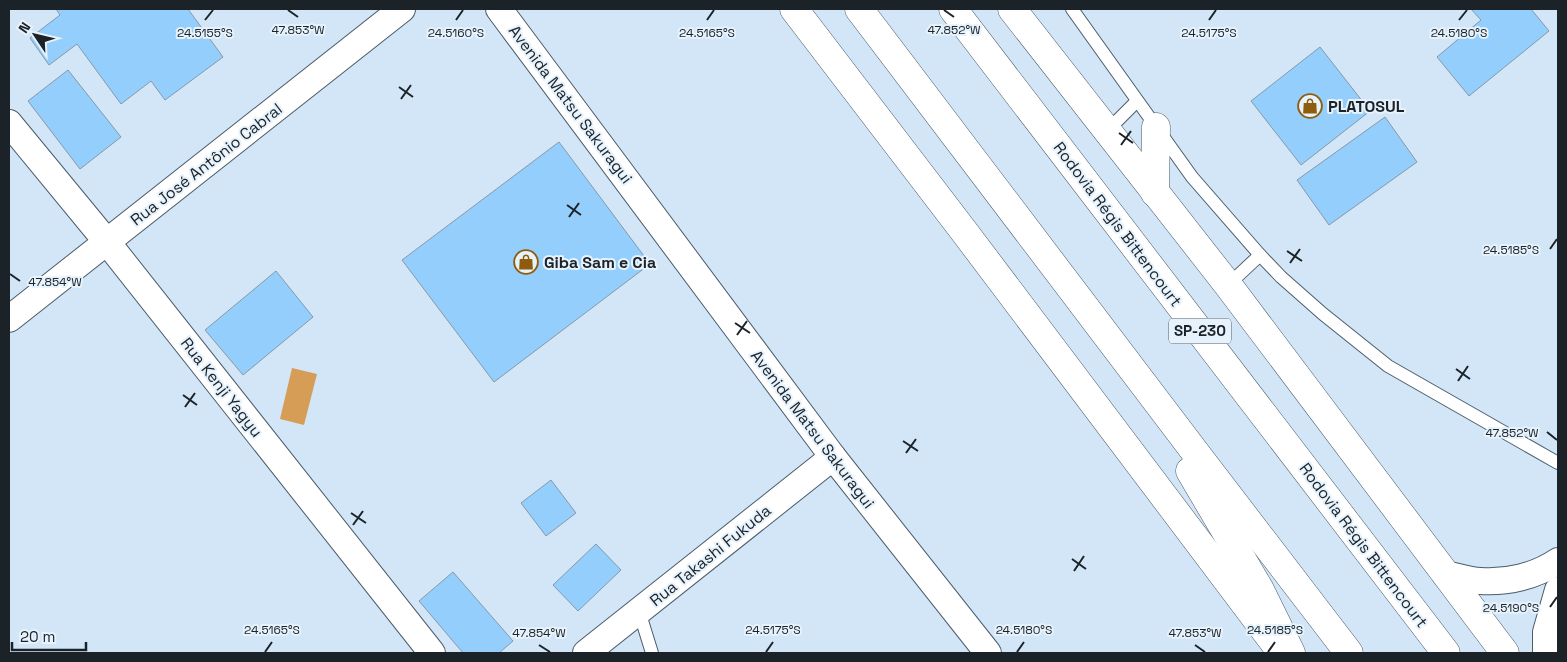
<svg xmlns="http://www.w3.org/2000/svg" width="1567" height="662" viewBox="0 0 1567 662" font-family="'Space Grotesk',sans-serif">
  <rect width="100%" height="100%" fill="#d2e6f7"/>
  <path fill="#d69d56" d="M292 368 317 374 304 425 280 419Z"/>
  <g fill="#93cefd" stroke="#8699a9">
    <path d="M56 9H188L223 57 165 100 151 81 121 104 77 44 49 65 30 38 60 15Z"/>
    <path d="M1471 9H1531L1549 31 1469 96 1437 57 1481 20Z"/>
    <path d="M1320 47 1370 111 1301 165 1251 101Z"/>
    <path d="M68 70 121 137 80 169 28 101Z"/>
    <path d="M1385 117 1417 162 1329 225 1297 180Z"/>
    <path d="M559 142 650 264 494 382 402 260Z"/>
    <path d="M276 271 313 317 243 375 205 330Z"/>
    <path d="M551 480 576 513 546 536 521 503Z"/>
    <path d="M596 544 621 570 578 611 553 585Z"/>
    <path d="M453 572 513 641 499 653H463L419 601Z"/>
  </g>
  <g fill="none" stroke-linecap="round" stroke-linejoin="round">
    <g stroke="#4b5c6a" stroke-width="14">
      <g id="service">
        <path d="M1072 9 1192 177 1260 255 1228 285"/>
        <path d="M1107 131 1137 101"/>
        <path d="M1260 255 1281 277 1323 314 1388 366 1558 463"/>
        <path d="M639 611 652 653"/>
      </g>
    </g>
    <g stroke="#4b5c6a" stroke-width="28">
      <g id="minor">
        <path d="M499 9 833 457 988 653"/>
        <path d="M9 123 107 242 432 653"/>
        <path d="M9 319 402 9"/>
        <path d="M1445 574C1456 576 1468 580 1480 581 1507 583 1536 576 1558 561"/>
        <path d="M586 653 833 457"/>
        <path d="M1546 653V632L1558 590"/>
      </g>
    </g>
    <g stroke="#4b5c6a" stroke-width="29">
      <g id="primary">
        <path d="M794 9 966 234 1282 653"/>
        <path d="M1012 9 1228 285 1505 653"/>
        <path d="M1155 193 1156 127"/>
      </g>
    </g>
    <g stroke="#4b5c6a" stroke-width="29">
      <g id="motorway">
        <path d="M859 9 1195 452 1349 653"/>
        <path d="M953 9 1446 653"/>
        <path d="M1190 471 1259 588 1291 653"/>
      </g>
    </g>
    <use href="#service" stroke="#fff" stroke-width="12"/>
    <use href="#minor" stroke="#fff" stroke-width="26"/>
    <use href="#primary" stroke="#fff" stroke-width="28"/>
    <use href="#motorway" stroke="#fff" stroke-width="28"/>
  </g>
  <path fill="none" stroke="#1b2228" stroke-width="2" d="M288 10 298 17M944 10 954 17M205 20 213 10M456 20 463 10M707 20 714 10M1209 20 1216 10M1459 20 1467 10M399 87 413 97M401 99 411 85M1119 133 1133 143M1121 145 1131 131M567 205 581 215M569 217 579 203M1550 249 1557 239M1287 251 1302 261M1290 263 1300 249M10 274 20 281M735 323 750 333M737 335 747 321M1456 369 1470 379M1458 381 1468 366M183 395 197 405M185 407 195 393M1547 432 1557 440M903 441 918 451M906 453 916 439M351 513 366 523M353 525 363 511M1072 559 1086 569M1074 571 1084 556M1550 607 1557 597M539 645 550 652M1195 645 1205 652M265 652 272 642M766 652 773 642M1017 652 1024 642M1268 652 1275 642"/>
  <defs>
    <g id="shop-ring" transform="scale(1.25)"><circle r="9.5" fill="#e6f2fc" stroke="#8f5c0b" stroke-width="1.5"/><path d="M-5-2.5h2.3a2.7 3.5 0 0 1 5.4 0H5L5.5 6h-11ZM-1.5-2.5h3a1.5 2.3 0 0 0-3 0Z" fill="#8f5c0b"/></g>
  </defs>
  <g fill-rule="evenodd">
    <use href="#shop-ring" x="1310" y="106"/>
    <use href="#shop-ring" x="526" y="262"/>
  </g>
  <g text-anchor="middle" stroke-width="4" stroke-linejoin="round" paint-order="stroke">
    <rect fill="#e6f2fc" stroke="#586068" stroke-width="1" x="1169" y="318.5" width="62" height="25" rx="4"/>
    <g font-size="15" font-weight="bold" fill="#1b2228">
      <text x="1200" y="336">SP-230</text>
    </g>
    <g font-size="16" fill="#1b2228" stroke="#e6f2fc">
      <text transform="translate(571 104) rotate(53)" y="6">Avenida Matsu Sakuragui</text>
      <text transform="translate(206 164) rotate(-38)" y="6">Rua José Antônio Cabral</text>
      <text transform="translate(1118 224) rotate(53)" y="6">Rodovia Régis Bittencourt</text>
      <text transform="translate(222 387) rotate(52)" y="6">Rua Kenji Yagyu</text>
      <text transform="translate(813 429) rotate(53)" y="6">Avenida Matsu Sakuragui</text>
      <text transform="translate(1364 545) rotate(53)" y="6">Rodovia Régis Bittencourt</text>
      <text transform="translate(710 555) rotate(-39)" y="6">Rua Takashi Fukuda</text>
    </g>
    <g font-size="16" font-weight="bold" fill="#1b2228" stroke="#e6f2fc" text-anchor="start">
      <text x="1328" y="112">PLATOSUL</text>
      <text x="544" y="268">Giba Sam e Cia</text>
    </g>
  </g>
  <g font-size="12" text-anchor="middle" fill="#1b2228" stroke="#e6f2fc" stroke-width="4" stroke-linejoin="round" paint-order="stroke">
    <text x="298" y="34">47.853°W</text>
    <text x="954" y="34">47.852°W</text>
    <text x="205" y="37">24.5155°S</text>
    <text x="456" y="37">24.5160°S</text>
    <text x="707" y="37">24.5165°S</text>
    <text x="1209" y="37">24.5175°S</text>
    <text x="1459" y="37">24.5180°S</text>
    <text x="1511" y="254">24.5185°S</text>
    <text x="55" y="286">47.854°W</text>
    <text x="1512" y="437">47.852°W</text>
    <text x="1511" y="612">24.5190°S</text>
    <text x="272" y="634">24.5165°S</text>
    <text x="773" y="634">24.5175°S</text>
    <text x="1024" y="634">24.5180°S</text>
    <text x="1275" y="634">24.5185°S</text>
    <text x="539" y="637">47.854°W</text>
    <text x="1195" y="637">47.853°W</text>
  </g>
  <rect width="1567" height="662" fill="none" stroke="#1b2228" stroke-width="20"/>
  <g transform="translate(35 35) rotate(305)" stroke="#e6f2fc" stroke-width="4" paint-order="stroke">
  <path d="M0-4L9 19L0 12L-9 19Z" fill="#1b2228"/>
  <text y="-8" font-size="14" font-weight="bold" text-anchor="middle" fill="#1b2228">N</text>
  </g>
  <path d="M12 642v8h74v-8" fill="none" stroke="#1b2228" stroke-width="2.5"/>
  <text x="20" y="642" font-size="15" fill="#1b2228" stroke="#e6f2fc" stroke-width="4" paint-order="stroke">20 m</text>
</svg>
